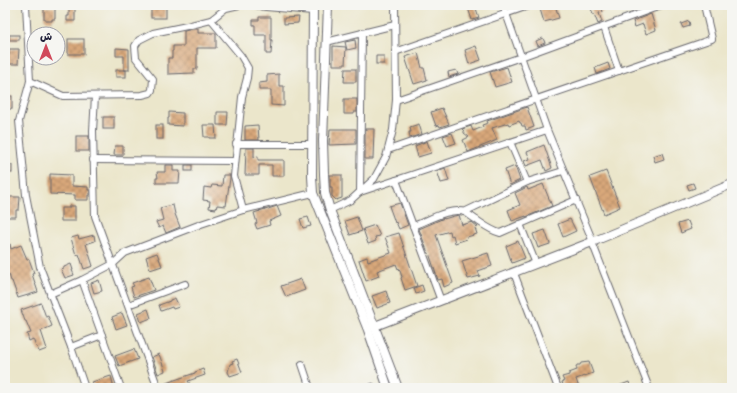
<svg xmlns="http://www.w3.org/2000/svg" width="737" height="393" viewBox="0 0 737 393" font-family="Caveat,'Playpen Sans Arabic',sans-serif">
  <defs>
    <pattern id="building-cross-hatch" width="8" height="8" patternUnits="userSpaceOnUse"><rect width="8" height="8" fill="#d9a87a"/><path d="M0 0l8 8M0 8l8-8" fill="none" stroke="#b08865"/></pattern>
  </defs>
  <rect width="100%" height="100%" fill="#f6f6f2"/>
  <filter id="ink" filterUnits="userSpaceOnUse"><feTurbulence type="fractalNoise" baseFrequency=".025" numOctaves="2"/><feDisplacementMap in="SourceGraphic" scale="8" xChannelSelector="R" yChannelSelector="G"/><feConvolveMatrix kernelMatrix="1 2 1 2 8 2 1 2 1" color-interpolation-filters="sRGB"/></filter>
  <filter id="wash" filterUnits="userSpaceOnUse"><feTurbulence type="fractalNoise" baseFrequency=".012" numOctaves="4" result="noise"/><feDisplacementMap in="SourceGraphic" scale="16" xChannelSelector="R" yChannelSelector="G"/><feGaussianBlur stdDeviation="0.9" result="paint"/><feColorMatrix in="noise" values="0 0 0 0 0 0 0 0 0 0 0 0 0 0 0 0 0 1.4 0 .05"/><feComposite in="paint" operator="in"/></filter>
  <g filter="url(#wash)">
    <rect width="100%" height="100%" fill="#ebe6cb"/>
    <g id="blocks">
      <g fill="url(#building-cross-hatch)">
        <path d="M69 5H75V21H67V16H69Z"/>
        <rect x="151" y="5" width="15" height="13"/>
        <path d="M475 5 479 18 472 20 468 8Z"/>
        <path d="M543 5H555L559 18 544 22 539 6Z"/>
        <path d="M590 5H601L603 12 599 13 602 22 598 24 594 14 593 15Z"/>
        <path d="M44 7H55V19H52V21H46V19H44Z"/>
        <path d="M651 14 656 30 646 34 643 24 635 27 633 21Z"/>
        <path d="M259 17H271V40H272L271 54H266V35H255V25H253V20H259Z"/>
        <path d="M299 17 298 23 284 24V18Z"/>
        <path d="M689 21 690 26 683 28 681 24Z"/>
        <path d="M193 29H198V33H216V48H197V69H194V73L168 74V58H172V51H173V46H184V31Z"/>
        <rect x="9" y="35" width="10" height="5"/>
        <path d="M543 38 545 43 538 46 536 41Z"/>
        <rect x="68" y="39" width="16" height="15"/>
        <path d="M355 40 356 48 347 50 345 42Z"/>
        <path d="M333 46 346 47 345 65H333Z"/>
        <path d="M476 46 481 60 469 64 465 50Z"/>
        <path d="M116 48 129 49V70H124V56H116Z"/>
        <path d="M9 49H19L18 64H6V55H9Z"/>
        <path d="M418 53 422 68H424L427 80 414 84 405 57Z"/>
        <rect x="376" y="56" width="8" height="8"/>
        <path d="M608 63 610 69 597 74 595 68Z"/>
        <path d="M507 67 512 82 495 87 490 72Z"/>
        <path d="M345 69H356V82H344Z"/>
        <rect x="116" y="70" width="10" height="7"/>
        <path d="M456 70 458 74 449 77 448 72Z"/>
        <path d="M279 74V86H284V106L271 105V90H259V83L267 82V75Z"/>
        <rect x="5" y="96" width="7" height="13"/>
        <path d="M344 99H357V112H354V114H344Z"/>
        <path d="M527 107 534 127 526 130 525 126H522L521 123H520L519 121 509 125 508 123 492 128 497 140 468 152 463 140 469 137 464 133V131L462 129 471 126 473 131 483 127 482 125 488 123 487 121Z"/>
        <path d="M442 108 449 124 440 127 439 125 436 126 431 112Z"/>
        <path d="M169 112 183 113V126L168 125V118H169Z"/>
        <path d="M217 112H228L227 125H217Z"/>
        <rect x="103" y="117" width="11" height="12"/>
        <path d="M419 124 422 134 410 138 409 132H411L410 127Z"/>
        <rect x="156" y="125" width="7" height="14"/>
        <path d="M203 125H215L216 138H209V137H204Z"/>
        <path d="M258 125 259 140H245V126Z"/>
        <path d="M330 129H356V144L329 145Z"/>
        <path d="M365 129H374L373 159H365Z"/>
        <path d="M452 133 456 143 447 146 443 136Z"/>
        <rect x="76" y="136" width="13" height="15"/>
        <path d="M427 141 431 153 418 157 415 146Z"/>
        <path d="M544 145 552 168 546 171 542 160 526 166 524 161 530 159 527 152Z"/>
        <path d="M115 146H123V155H114Z"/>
        <path d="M246 148H254V157L258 156V160H284V176H272V165H259V175H245Z"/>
        <path d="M662 153 664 159 655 162 653 156Z"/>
        <rect x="7" y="165" width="5" height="8"/>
        <path d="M165 165H173V171H180L179 183H156V178H158L157 172H165Z"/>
        <rect x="185" y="165" width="7" height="6"/>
        <path d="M515 166 520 180 510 185 505 170Z"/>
        <path d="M445 168 449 181 441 183 437 171Z"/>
        <path d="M606 171 620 207 604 214 590 177Z"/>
        <path d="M50 174 72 175V186L88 187V190H90V195H88V200H75V195L50 194Z"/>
        <path d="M223 175H230V178L226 206 217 205 216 209 209 208 210 201 203 200 204 187 211 188 212 185 222 186Z"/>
        <path d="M330 175H342V198L336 200 332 196V187H330Z"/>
        <path d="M693 183 695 188 689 190 687 185Z"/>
        <path d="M543 184 552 206 526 217V216L512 221 508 210 520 205 515 193 527 187 528 190Z"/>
        <path d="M6 197H20L19 210H16V217H5Z"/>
        <path d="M400 203 408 225 399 229 396 222 395 223 393 217 389 206Z"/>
        <path d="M173 205 175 214 180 227 166 233 163 226 159 228 156 222 163 220 160 208Z"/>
        <path d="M69 206H75V221H61V208H69Z"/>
        <path d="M277 206 281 216 269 221 270 225 257 229 255 224 257 223 254 213 260 211H259L265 209V210Z"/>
        <path d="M459 215 462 225 472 222 478 227 475 228 477 234 467 237V239L455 243 453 235 451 236 450 231 436 235 453 283 444 287 442 279 438 280 429 253H428L419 229 444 218V219L454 216Z"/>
        <path d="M308 217 311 226 303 228 300 219Z"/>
        <path d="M357 217 362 231 350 235 345 221Z"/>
        <path d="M570 219 576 231 563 237 558 224Z"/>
        <path d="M688 221 691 229 681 233 678 224Z"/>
        <path d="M375 225 380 236 375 237 376 241 368 244 363 229Z"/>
        <path d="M545 230 550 244 538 248 533 234Z"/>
        <path d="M399 233 417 286 405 290 401 278 402 277 399 268 398 269 396 264 377 271 379 276 366 281 359 260 367 257 368 261 391 253 385 237Z"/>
        <path d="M94 235 95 241 86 244 93 266 84 269 79 254 76 255 71 238 78 236 79 239Z"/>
        <path d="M518 241 525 258 512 263 506 246Z"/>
        <path d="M10 244 11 249 21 245 27 259H29L34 273 32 274 38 292 18 298 12 281H11L9 274 7 275 6 272 5 273V246Z"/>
        <path d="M157 253 162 266 150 270 146 257Z"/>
        <path d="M488 253 492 266 478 271 480 276 468 279 462 261Z"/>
        <path d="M71 264 73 270H72L74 275 65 278 61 269 64 268V267Z"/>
        <path d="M149 277 154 290 134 297 131 287 134 286 132 283Z"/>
        <path d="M301 279 305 290 286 297 281 286Z"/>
        <path d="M99 280 102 291 94 293 91 283Z"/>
        <path d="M422 285 424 291 416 294 414 288Z"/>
        <path d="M386 291 390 303 377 308 372 296Z"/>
        <path d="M175 298 179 307 173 309 172 307 161 311 159 305 170 301V300Z"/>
        <path d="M41 303 46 317 48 316 52 326 41 331 47 349 39 352 37 347H36L33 339 29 341 27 334 31 333 26 321H25L21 310Z"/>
        <path d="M148 309 151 318 141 322 138 313Z"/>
        <path d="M122 313 127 325 116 329 112 317Z"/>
        <path d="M134 349 138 359 119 366 115 356Z"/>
        <path d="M159 354 165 371 158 374 152 357Z"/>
        <path d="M237 359 242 372 230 376 228 372 230 364 233 363 232 361Z"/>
        <path d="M589 362 593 373 576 379 579 388H564L562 382 564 381 562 377 569 375V373L577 370 576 367 577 365H580L581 363Z"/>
        <path d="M203 369 205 375 188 381 190 384 182 386 183 388H168L166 383 195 373V372Z"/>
        <path d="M111 376 114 388H94L92 382Z"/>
        <path d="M629 382 631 388H613Z"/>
      </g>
    </g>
  </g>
  <g filter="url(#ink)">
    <use href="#blocks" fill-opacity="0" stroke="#68676d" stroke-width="1"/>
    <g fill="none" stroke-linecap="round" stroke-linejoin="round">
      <g stroke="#68676d" stroke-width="8">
        <g id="street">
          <path d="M26 5 30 81 19 121 26 195 40 267 71 347 85 388"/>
          <path d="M256 5 266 7 313 11"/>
          <path d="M503 5 547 130 593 242"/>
          <path d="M211 20 241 56 248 68 247 78 242 97 234 176 243 210"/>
          <path d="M604 27 619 71"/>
          <path d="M362 33 360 192 547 130"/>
          <path d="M326 42 395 25"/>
          <path d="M395 52 531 5"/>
          <path d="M30 81 63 96 142 95 150 93 152 90 153 79 136 58 135 46 139 40 153 33 187 26 211 20 226 8 239 5"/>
          <path d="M95 96 93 131 95 216 158 388"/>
          <path d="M396 100 521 57 652 9 665 5"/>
          <path d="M510 142 527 182"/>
          <path d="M236 144H312"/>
          <path d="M388 150 712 39 704 5"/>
          <path d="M93 160 235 161"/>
          <path d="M396 180 441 301"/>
          <path d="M330 210 351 200 374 179 386 157 393 130 396 100 395 5"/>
          <path d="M464 212 527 182 563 171"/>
          <path d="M520 224 536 264"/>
          <path d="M413 226C427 221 450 207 465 212 468 214 472 217 475 219 484 225 490 230 500 233L576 200"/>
          <path d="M592 242 649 388"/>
          <path d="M514 273 558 388"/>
          <path d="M82 280 121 388"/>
          <path d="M50 294 82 280 113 264 125 253 201 224 243 210 313 193"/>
          <path d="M128 305 185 284"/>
          <path d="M71 347 102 335"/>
          <path d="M302 364 310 388"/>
          <path d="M370 388 372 387"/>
        </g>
      </g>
      <g stroke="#68676d" stroke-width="10">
        <g id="secondary">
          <path d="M313 5 312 176 313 193 368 330 388 388"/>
          <path d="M328 5 323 141 324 174 325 193 330 210 398 388"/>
          <path d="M375 326 592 242 732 184"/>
        </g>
      </g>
      <use href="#street" stroke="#fff" stroke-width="6"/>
      <use href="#secondary" stroke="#fff" stroke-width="8"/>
    </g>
  </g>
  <rect width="737" height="393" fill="none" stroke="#f6f6f2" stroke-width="20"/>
  <g transform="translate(46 46)"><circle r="19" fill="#f6f6f2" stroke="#a1a1a9"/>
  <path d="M0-3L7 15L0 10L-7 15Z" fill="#d1495b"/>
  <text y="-6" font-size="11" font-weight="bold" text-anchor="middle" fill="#22223b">ش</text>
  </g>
</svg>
